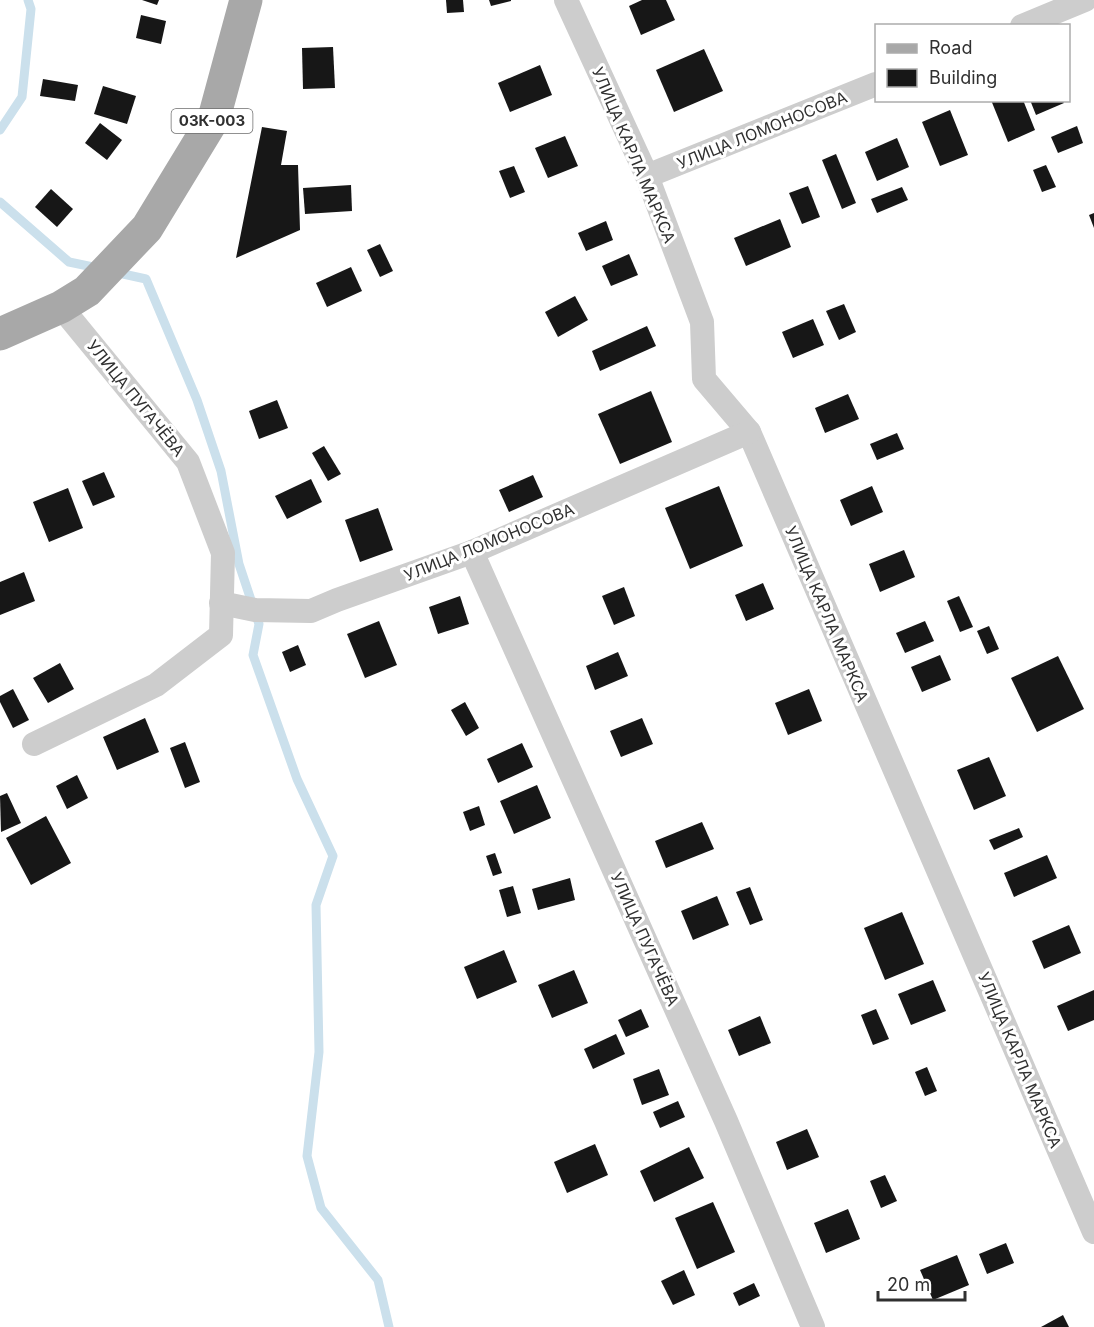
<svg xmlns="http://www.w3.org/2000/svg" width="1094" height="1327" viewBox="0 0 1094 1327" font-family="Inter,sans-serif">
  <rect width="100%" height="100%" fill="#fff"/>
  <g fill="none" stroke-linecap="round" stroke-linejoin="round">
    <g stroke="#cbe0ec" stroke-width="9">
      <path d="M0 130 22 97 31 9 28 0"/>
      <path d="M0 202 69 262 98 268"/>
      <path d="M114 272 146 279 197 400 221 471 239 564 259 624 253 655 297 779 333 856 316 905 319 1052 307 1156 321 1208 378 1280 389 1327"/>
    </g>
  </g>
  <g fill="#171717">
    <path d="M142 0H159L157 5Z"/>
    <path d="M446 0H463L464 12 447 13Z"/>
    <path d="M489 0H511V1L491 6Z"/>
    <path d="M642 0H666L675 20 641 35 629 6Z"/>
    <path d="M141 15 166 21 161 44 136 38Z"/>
    <path d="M333 47 335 88 303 89 302 48Z"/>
    <path d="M704 49 723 91 674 112 656 70Z"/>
    <path d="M540 65 552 95 510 112 498 83Z"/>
    <path d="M43 79 78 85 75 101 40 96Z"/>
    <path d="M103 86 136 96 127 124 94 114Z"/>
    <path d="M991 100H1023L1035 130 1008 142Z"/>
    <path d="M1030 100H1062L1064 103 1036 115Z"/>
    <path d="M950 110 968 155 940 166 922 122Z"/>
    <path d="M100 123 122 140 107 160 85 143Z"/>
    <path d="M1077 126 1083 143 1058 153 1051 137Z"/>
    <path d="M262 127 287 131 281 165H298L300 230 236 258Z"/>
    <path d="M565 136 578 166 548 178 535 148Z"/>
    <path d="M897 138 909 167 877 181 865 152Z"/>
    <path d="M836 154 856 203 842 209 822 160Z"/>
    <path d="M1046 165 1056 187 1042 192 1033 170Z"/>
    <path d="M514 166 525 192 510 198 499 171Z"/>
    <path d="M351 185 352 211 305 214 303 188Z"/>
    <path d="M808 186 820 217 802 224 789 193Z"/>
    <path d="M902 187 908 200 877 213 871 199Z"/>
    <path d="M51 189 73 209 57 227 35 207Z"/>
    <path d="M1094 213V228L1089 215Z"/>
    <path d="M780 219 791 247 746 266 734 238Z"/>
    <path d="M606 221 613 240 586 251 578 233Z"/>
    <path d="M380 244 393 271 380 277 367 250Z"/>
    <path d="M629 254 638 275 611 286 602 266Z"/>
    <path d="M351 267 362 291 327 307 316 283Z"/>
    <path d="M575 296 588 320 558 337 545 312Z"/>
    <path d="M844 304 856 332 839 340 826 311Z"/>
    <path d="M813 319 824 345 793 358 782 332Z"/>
    <path d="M647 326 656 346 600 371 592 351Z"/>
    <path d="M651 391 672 442 620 464 598 414Z"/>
    <path d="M848 394 859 419 825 433 815 408Z"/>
    <path d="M277 400 288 428 259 439 249 411Z"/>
    <path d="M897 433 904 449 877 460 870 444Z"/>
    <path d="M324 446 341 474 328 481 312 453Z"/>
    <path d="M104 472 115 497 93 506 82 481Z"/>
    <path d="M533 475 543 497 509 512 499 490Z"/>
    <path d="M311 479 322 502 287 519 275 496Z"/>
    <path d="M719 486 743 546 690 569 665 508Z"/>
    <path d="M872 486 883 512 851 526 840 500Z"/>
    <path d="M68 488 83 528 49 542 33 502Z"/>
    <path d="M378 508 393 550 360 562 345 520Z"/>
    <path d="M904 550 915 577 880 592 869 564Z"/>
    <path d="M24 572 35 601 0 615V582Z"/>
    <path d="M763 583 774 609 746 621 735 595Z"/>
    <path d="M624 587 635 616 614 625 602 596Z"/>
    <path d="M460 596 469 624 438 634 429 607Z"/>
    <path d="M959 596 973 627 960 632 947 601Z"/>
    <path d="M379 621 397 665 365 678 347 634Z"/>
    <path d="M925 621 934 641 905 653 896 633Z"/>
    <path d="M989 626 999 649 987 654 977 631Z"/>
    <path d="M298 645 306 665 290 672 282 652Z"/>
    <path d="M618 652 628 676 595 690 586 666Z"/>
    <path d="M940 655 951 680 922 692 911 667Z"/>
    <path d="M1058 656 1084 709 1037 732 1011 678Z"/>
    <path d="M60 663 74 689 48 703 33 678Z"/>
    <path d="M13 689 29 720 13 728 0 702V696Z"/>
    <path d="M809 689 822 721 788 735 775 703Z"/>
    <path d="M465 702 479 728 466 736 451 710Z"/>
    <path d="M145 718 159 752 117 770 103 737Z"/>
    <path d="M642 718 653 744 621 757 610 731Z"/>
    <path d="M185 742 200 782 185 788 170 748Z"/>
    <path d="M522 743 533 767 498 783 487 759Z"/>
    <path d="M989 757 1006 796 974 810 957 770Z"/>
    <path d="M77 775 88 798 67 809 56 786Z"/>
    <path d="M537 785 551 818 514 834 500 801Z"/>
    <path d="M7 793 21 823 1 832 0 796Z"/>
    <path d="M479 806 485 825 470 831 463 812Z"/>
    <path d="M46 816 71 863 31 885 6 838Z"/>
    <path d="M702 822 714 849 666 868 655 841Z"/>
    <path d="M1019 828 1023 837 994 850 989 840Z"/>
    <path d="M495 853 502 873 493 876 486 856Z"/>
    <path d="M1047 855 1057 878 1014 897 1004 873Z"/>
    <path d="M570 878 575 900 538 910 532 889Z"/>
    <path d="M513 886 521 913 507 917 499 890Z"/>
    <path d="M750 887 763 920 750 925 736 892Z"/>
    <path d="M717 896 729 925 693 940 681 911Z"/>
    <path d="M902 912 924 964 885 980 864 928Z"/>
    <path d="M1069 925 1081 953 1044 969 1032 941Z"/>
    <path d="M504 950 517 982 477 999 464 967Z"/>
    <path d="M574 970 588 1003 552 1018 538 985Z"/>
    <path d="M933 980 946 1011 911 1025 898 994Z"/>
    <path d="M1094 990V1020L1068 1031 1057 1006Z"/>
    <path d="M641 1009 649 1027 626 1037 618 1020Z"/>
    <path d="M876 1009 889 1039 873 1045 861 1015Z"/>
    <path d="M760 1016 771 1043 739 1056 728 1030Z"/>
    <path d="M616 1034 625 1054 593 1069 584 1049Z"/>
    <path d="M927 1067 937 1091 925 1096 915 1072Z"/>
    <path d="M659 1069 669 1095 642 1105 633 1079Z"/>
    <path d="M678 1101 685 1117 660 1128 653 1112Z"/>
    <path d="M807 1129 819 1157 787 1170 776 1142Z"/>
    <path d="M595 1144 608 1175 567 1193 554 1162Z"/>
    <path d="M689 1147 704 1178 654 1202 640 1171Z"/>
    <path d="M885 1175 897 1201 881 1208 870 1181Z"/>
    <path d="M713 1202 735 1252 697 1269 675 1218Z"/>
    <path d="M848 1209 860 1239 826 1253 814 1223Z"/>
    <path d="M1006 1243 1014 1263 987 1274 979 1254Z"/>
    <path d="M957 1255 969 1285 933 1300 920 1270Z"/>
    <path d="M684 1270 695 1295 673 1305 661 1281Z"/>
    <path d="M754 1283 760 1296 739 1306 733 1293Z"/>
    <path d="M1063 1315 1069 1327H1041Z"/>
  </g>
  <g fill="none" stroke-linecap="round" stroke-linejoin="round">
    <g stroke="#cdcdcd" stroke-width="24">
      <path d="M566 0 647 176 702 322 704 379 749 432 1094 1232"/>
      <path d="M1022 26 1085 0"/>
      <path d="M647 176 876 84"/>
      <path d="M472 552 726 1121 813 1327"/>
      <path d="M221 603 255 610 311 611 337 600 472 552 749 432"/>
      <path d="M34 744 156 685 221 635 223 553 188 462 61 307"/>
    </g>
    <path stroke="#a8a8a8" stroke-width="33" d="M0 334 61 307 87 291 147 228 214 118 246 0"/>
  </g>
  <g text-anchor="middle" stroke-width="6" stroke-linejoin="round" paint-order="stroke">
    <rect fill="#fff" stroke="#6e6e6e" stroke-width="1.5" x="171.5" y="109" width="81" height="24" rx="4.5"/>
    <g font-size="15" font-weight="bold" fill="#303030">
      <text x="212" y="126">03К-003</text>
    </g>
    <g font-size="16" fill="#303030" stroke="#fff">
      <text transform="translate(762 130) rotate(-22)" y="6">УЛИЦА ЛОМОНОСОВА</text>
      <text transform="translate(634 155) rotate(67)" y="6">УЛИЦА КАРЛА МАРКСА</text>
      <text transform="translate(136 398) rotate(51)" y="6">УЛИЦА ПУГАЧЁВА</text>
      <text transform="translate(489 542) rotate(-22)" y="6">УЛИЦА ЛОМОНОСОВА</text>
      <text transform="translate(827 614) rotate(67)" y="6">УЛИЦА КАРЛА МАРКСА</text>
      <text transform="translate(645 939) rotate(66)" y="6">УЛИЦА ПУГАЧЁВА</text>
      <text transform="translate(1020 1060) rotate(67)" y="6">УЛИЦА КАРЛА МАРКСА</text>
    </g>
  </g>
  <rect x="875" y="24" width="195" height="78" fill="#ffffff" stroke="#acacac" stroke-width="1.5"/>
  <rect x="887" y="44" width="30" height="9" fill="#a8a8a8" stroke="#acacac" stroke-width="1.5"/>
  <text x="929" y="54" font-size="18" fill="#303030">Road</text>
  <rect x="887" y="69" width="30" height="18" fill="#171717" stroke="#acacac" stroke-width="1.5"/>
  <text x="929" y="84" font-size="18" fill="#303030">Building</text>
  <path d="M878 1291v9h87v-9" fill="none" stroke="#303030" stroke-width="3"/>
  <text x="887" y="1291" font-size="18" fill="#303030" stroke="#ffffff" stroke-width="4.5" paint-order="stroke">20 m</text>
</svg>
